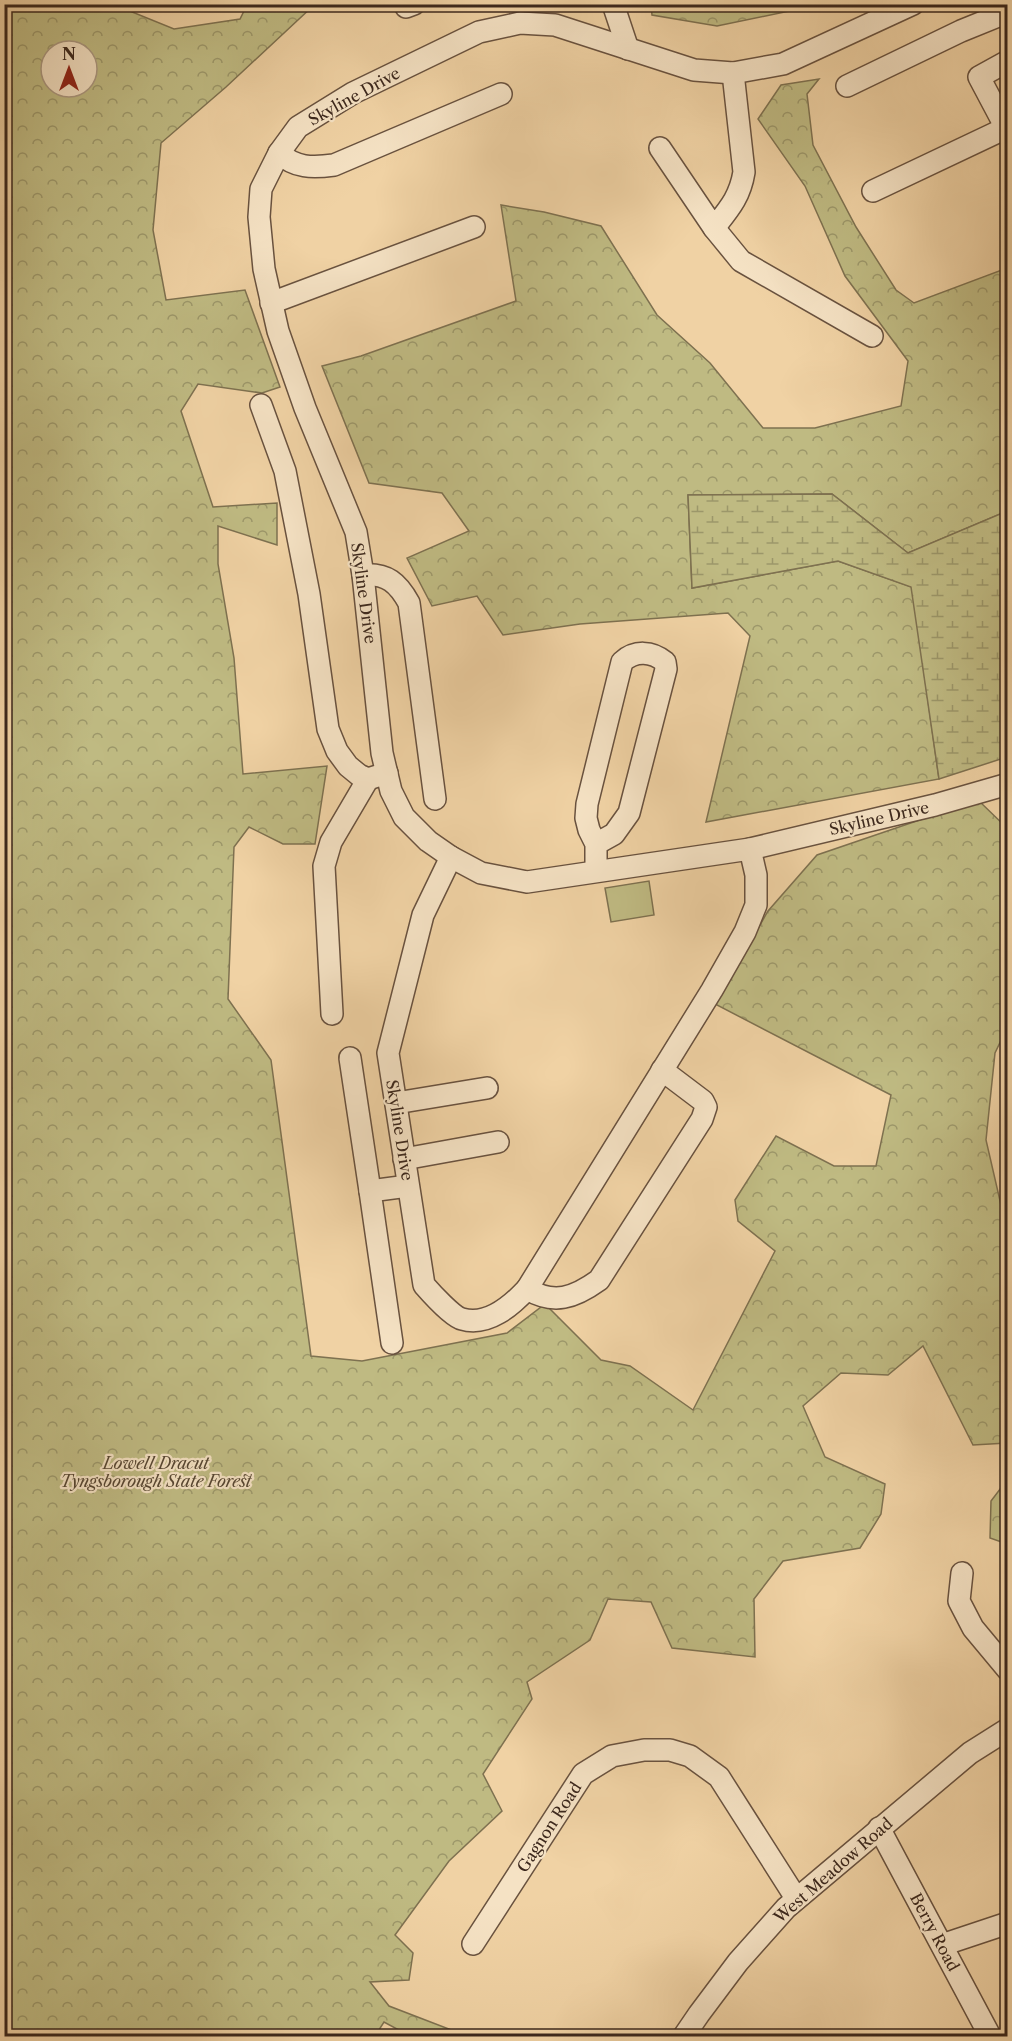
<svg xmlns="http://www.w3.org/2000/svg" width="1012" height="2041" viewBox="0 0 1012 2041" font-family="'Libre Caslon Text',serif">
  <defs>
    <pattern id="forest-crowns" width="20" height="18" patternUnits="userSpaceOnUse" patternTransform="scale(1.5)"><rect width="20" height="18" fill="#bfba82"/><path d="M2 6a3 3 0 1 1 6 0M12 15a3 3 0 1 1 6 0" fill="none" stroke="#9c976a"/></pattern>
    <pattern id="wetland-marsh" width="20" height="14" patternUnits="userSpaceOnUse" patternTransform="scale(1.5)"><rect width="20" height="14" fill="#bfba82"/><path d="M1 5h8M5 5V1M11 12h8M15 12V8" fill="none" stroke="#9c976a"/></pattern>
  </defs>
  <rect width="100%" height="100%" fill="#f0d2a4"/>
  <filter id="stains"><feTurbulence type="fractalNoise" baseFrequency=".00333" numOctaves="4"/><feColorMatrix values="0 0 0 0 .2 0 0 0 0 .09 0 0 0 0 .02 0 0 0 .5 -.17"/></filter>
  <radialGradient id="worn" r=".72"><stop offset=".6" stop-color="#630" stop-opacity="0"/><stop offset="1" stop-color="#630" stop-opacity=".3"/></radialGradient>
  <g fill="url(#forest-crowns)" stroke="#7e7150" stroke-width="1.5" fill-rule="evenodd">
    <path d="M4 5H115L174 29 240 19 247 5H314L226 87 161 143 153 230 166 300 245 290 280 387 262 393 198 384 181 411 213 507 277 503V545L218 526V564L234 658 243 774 327 766 315 844H283L249 827 234 847 228 999 271 1060 311 1356 362 1361 507 1333 545 1304 601 1360 630 1366 693 1410 775 1251 738 1221 735 1200 776 1136 834 1166H876L891 1095 715 1004 768 911 817 855 978 800 1007 828V1028L995 1053 986 1140 1007 1231V1443L973 1445 923 1346 888 1375 841 1373 803 1406 825 1457 885 1484 881 1514 860 1548 783 1561 754 1599 755 1657 672 1648 651 1602 608 1599 590 1640 527 1682 532 1699 483 1774 502 1811 449 1861 395 1935 413 1953 409 1980 370 1982 389 2006 467 2036H410L384 2022 375 2036H5ZM51 51H87V87H51Z"/>
    <path d="M651 5V4L818 5 717 26 652 15Z"/>
    <path d="M819 79 807 94 813 145 856 227 896 290 914 303 1007 268V517L1000 514 908 553 832 494 688 495 692 588 838 561 912 587 939 779 706 822 750 636 728 613 580 624 503 635 477 596 432 606 407 558 469 531 442 493 369 483 322 366 361 356 516 301 501 205 544 212 601 226 657 315 710 363 763 428H815L901 406 908 361 845 276 805 186 758 119 781 85Z"/>
    <path d="M1007 1480V1544L990 1538 991 1501Z"/>
  </g>
  <path fill="url(#wetland-marsh)" stroke="#7e7150" stroke-width="1.5" d="M832 494 908 553 1000 514 1007 517V757L939 779 911 587 838 561 692 588 688 495Z"/>
  <path fill="#bfba82" stroke="#7e7150" stroke-width="1.5" d="M649 881 654 915 611 922 605 888Z"/>
  <g fill="none" stroke-linecap="round" stroke-linejoin="round">
    <g stroke="#69523f" stroke-width="24">
      <g id="minor">
        <path d="M613 4 628 49"/>
        <path d="M913 4 783 64 733 73 694 70 555 25 520 23 479 32 353 93 298 127 279 153 261 189 259 217 264 269 278 331 305 408 356 532 363 575 382 753 391 791 404 817 428 841 451 857 481 873 527 882 750 849 935 805 1008 784"/>
        <path d="M406 7 414 4"/>
        <path d="M847 86 961 31 1008 12"/>
        <path d="M1006 128 979 77 1008 61"/>
        <path d="M660 148 714 228C729 209 740 197 744 172L733 73"/>
        <path d="M279 153C295 168 312 168 334 165L501 94"/>
        <path d="M873 191 1008 127"/>
        <path d="M714 228 741 261 872 336"/>
        <path d="M271 303 474 227"/>
        <path d="M261 405 285 471 309 594 328 729 337 751 348 766 359 775 368 779 387 773"/>
        <path d="M363 575C387 573 398 583 409 603L435 799"/>
        <path d="M596 844 614 834 629 813 666 669 665 662C652 651 635 650 622 662L587 804 586 818 589 830 596 844V871"/>
        <path d="M451 857 423 915 388 1053 424 1285C431 1293 453 1317 462 1319 488 1327 512 1305 527 1289 554 1305 574 1298 599 1280L702 1119 706 1107 703 1101 662 1070"/>
        <path d="M332 1014 324 866 331 842 368 779"/>
        <path d="M350 1058 370 1191"/>
        <path d="M396 1103 487 1088"/>
        <path d="M404 1159 498 1142"/>
        <path d="M527 1289 712 990 745 932 756 905V875L750 849"/>
        <path d="M392 1343 370 1191 408 1186"/>
        <path d="M962 1573 959 1601 973 1628 1008 1670"/>
        <path d="M879 1828 990 2036"/>
        <path d="M473 1944 583 1774 612 1756 644 1750H670L690 1756 719 1777 796 1898"/>
        <path d="M942 1945 1008 1923"/>
        <path d="M684 2036 699 2014 738 1962 786 1908 970 1753 1008 1729"/>
      </g>
    </g>
    <use href="#minor" stroke="#f5e2c4" stroke-width="21"/>
  </g>
  <g text-anchor="middle" stroke-width="4.5" stroke-linejoin="round" paint-order="stroke">
    <g font-size="16" fill="#3c281d" stroke="#f5e2c4">
      <text transform="translate(354 96) rotate(-29)" y="6">Skyline Drive</text>
      <text transform="translate(364 593) rotate(82)" y="6">Skyline Drive</text>
      <text transform="translate(879 818) rotate(-13)" y="6">Skyline Drive</text>
      <text transform="translate(400 1130) rotate(81)" y="6">Skyline Drive</text>
      <text transform="translate(549 1827) rotate(-57)" y="6">Gagnon Road</text>
      <text transform="translate(833 1870) rotate(-41)" y="6">West Meadow Road</text>
      <text transform="translate(935 1932) rotate(62)" y="6">Berry Road</text>
    </g>
    <g font-size="16" font-style="italic" fill="#564531" stroke="#f5e2c4">
      <text x="156" y="1469">Lowell Dracut<tspan x="156" dy="18">Tyngsborough State Forest</tspan></text>
    </g>
  </g>
  <rect width="1012" height="2041" fill="none" stroke="#f0d2a4" stroke-width="24"/>
  <rect x="6" y="6" width="1000" height="2029" fill="none" stroke="#3c281d" stroke-width="3"/>
  <rect x="12" y="12" width="988" height="2017" fill="none" stroke="#3c281d" stroke-width="1.5"/>
  <g transform="translate(69 69)"><circle r="28" fill="#f5e2c4" stroke="#ab9881" stroke-width="1.5"/>
  <path d="M0-4.5L10 22L0 15L-10 22Z" fill="#8f2418"/>
  <text y="-9" font-size="16" font-weight="bold" text-anchor="middle" fill="#3c281d">N</text>
  </g>
  <rect width="100%" height="100%" filter="url(#stains)"/>
  <rect width="100%" height="100%" fill="url(#worn)"/>
</svg>
